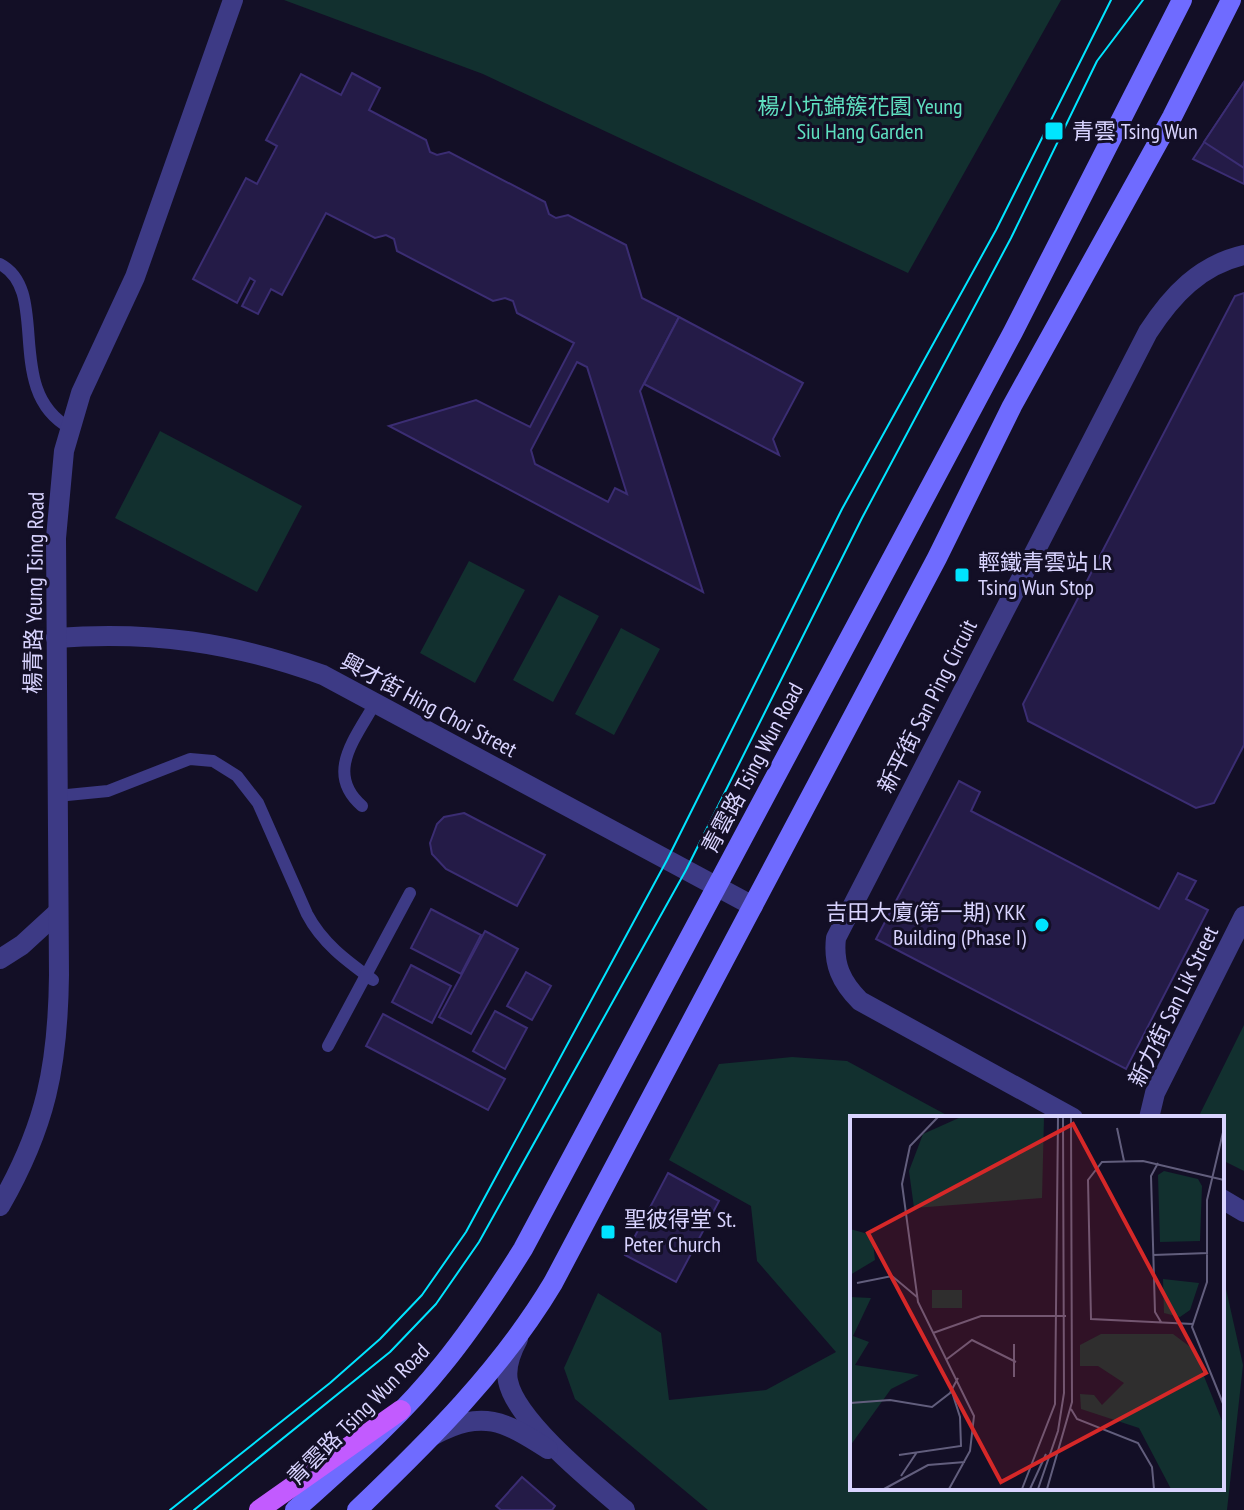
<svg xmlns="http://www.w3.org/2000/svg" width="1244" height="1510" viewBox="0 0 1244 1510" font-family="'PT Sans Narrow','Noto Sans TC',sans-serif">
  <rect width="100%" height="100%" fill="#130f26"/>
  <g fill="#12302f">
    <path d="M284 0H1061L908 273 483 74Z"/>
    <path d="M160 431 302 506 257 592 115 518Z"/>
    <path d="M469 561 525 590 475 683 420 653Z"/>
    <path d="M559 595 599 616 553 702 513 680Z"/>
    <path d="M621 628 660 649 614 735 575 714Z"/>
    <path d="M1244 1025V1171L1222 1160V1118H1198Z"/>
    <path d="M792 1057 847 1061 952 1118H852V1488H1222V1284L1226 1289 1243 1365 1227 1510H708L575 1399 564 1368 598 1293 661 1333 669 1400 766 1390 836 1352 757 1261 751 1206 669 1160 719 1064Z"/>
  </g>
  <g fill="#241b47" stroke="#3b2d73" stroke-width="2" fill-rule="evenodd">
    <path d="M352 73 380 88 369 110 426 140 430 152 437 155 449 152 545 202 549 214 556 218 568 215 626 245 642 298 679 317 640 391 703 592 389 426 476 400 530 427 574 343 517 313 513 301 505 298 493 301 397 251 394 239 386 235 375 238 326 213 282 295 271 289 258 314 242 306 255 281 250 278 237 303 193 279 246 178 257 184 277 146 266 140 301 74 341 95ZM577 362 587 367 627 494 615 488 608 502 535 464 531 450Z"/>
    <path d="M1244 82V184L1193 159Z"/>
    <path d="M1244 82V168L1204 142Z"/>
    <path d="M1244 293V745L1214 803 1196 808 1028 721 1023 704 1235 296Z"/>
    <path d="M679 317 803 383 773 439 779 455 644 384Z"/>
    <path d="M959 781 980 792 971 811 1159 909 1178 873 1196 881 1186 899 1208 910 1126 1069 876 939Z"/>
    <path d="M464 813 545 855 517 906 446 869 432 854 430 843 437 824 444 817Z"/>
    <path d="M431 909 481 935 461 974 411 948Z"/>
    <path d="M485 931 518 949 471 1034 439 1017Z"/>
    <path d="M411 965 451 986 432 1023 392 1002Z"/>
    <path d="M526 972 551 986 532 1020 507 1006Z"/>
    <path d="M495 1011 527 1028 505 1069 473 1051Z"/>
    <path d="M383 1014 505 1079 488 1110 366 1046Z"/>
    <path d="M668 1173 719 1201 676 1282 625 1255Z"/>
    <path d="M522 1477 555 1506 552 1510H501L496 1506Z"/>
  </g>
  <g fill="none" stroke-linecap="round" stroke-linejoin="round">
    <g stroke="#3d3a85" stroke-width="12">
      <path d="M0 264C52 291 2 391 70 428"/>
      <path d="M57 796 108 791 190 759 213 761 237 776 258 803 307 914C322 943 347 961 373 980"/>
      <path d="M362 806C324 773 356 738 375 703"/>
      <path d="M328 1046 410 893"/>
    </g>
    <g stroke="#3d3a85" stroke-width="20">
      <path d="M56 638C152 631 232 642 323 675L753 906"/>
      <path d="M0 959 22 945 58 912"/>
      <path d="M1073 1118 860 1001C841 982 833 964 836 938L1148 332C1172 295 1200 265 1244 255"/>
      <path d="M1149 1118 1155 1093 1244 916"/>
      <path d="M1222 1199 1244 1212"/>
      <path d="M0 1206C46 1126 58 1066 59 975L56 538 64 451 81 393 135 277 233 0"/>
      <path d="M518 1339C511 1352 505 1366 508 1381 516 1421 593 1483 625 1510"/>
      <path d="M434 1435C483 1409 504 1421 548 1449"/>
    </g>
    <g stroke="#6f6bff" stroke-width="20">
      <path d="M295 1510C346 1464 400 1418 443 1364 473 1327 498 1289 523 1249L1013 332 1182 0"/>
      <path d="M357 1510C430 1440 501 1370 553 1283L937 558 1012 406 1172 117 1231 0"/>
    </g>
    <path stroke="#c25bff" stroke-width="20" d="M259 1510 401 1410"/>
    <g stroke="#00e5ff" stroke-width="2">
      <path d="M170 1510 330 1383 380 1339 422 1295 466 1232 667 860 842 509 996 230 1111 0"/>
      <path d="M194 1510 390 1352 436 1304 479 1242 686 870 862 518 1011 238 1097 61 1143 0"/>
    </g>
  </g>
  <g fill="#00e5ff" stroke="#130f26" stroke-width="3">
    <rect x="1044" y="121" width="20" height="20" rx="4"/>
    <rect x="954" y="567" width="16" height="16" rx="4"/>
    <circle cx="1042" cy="925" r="8"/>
    <rect x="600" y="1224" width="16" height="16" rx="4"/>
  </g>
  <g text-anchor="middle" stroke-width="6" stroke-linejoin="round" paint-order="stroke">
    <g font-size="22" fill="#5fe0c0" stroke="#130f26">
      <text x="860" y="114">楊小坑錦簇花園 Yeung<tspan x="860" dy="25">Siu Hang Garden</tspan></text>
    </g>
    <g font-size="22" fill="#d9d4ff" stroke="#130f26" text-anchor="start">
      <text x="1072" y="139">青雲 Tsing Wun</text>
      <text x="978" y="570">輕鐵青雲站 LR<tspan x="978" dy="25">Tsing Wun Stop</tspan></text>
      <text x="1026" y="920" text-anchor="end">吉田大廈(第一期) YKK<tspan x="1026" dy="25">Building (Phase I)</tspan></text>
      <text x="624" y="1227">聖彼得堂 St.<tspan x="624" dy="25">Peter Church</tspan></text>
    </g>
    <g font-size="22" fill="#d9d4ff" stroke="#130f26">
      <text transform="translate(34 593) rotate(-89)" y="8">楊青路 Yeung Tsing Road</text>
      <text transform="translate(429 705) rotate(28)" y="8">興才街 Hing Choi Street</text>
      <text transform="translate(927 706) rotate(-63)" y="8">新平街 San Ping Circuit</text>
      <text transform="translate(752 768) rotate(-62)" y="8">青雲路 Tsing Wun Road</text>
      <text transform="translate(1173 1006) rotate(-64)" y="8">新力街 San Lik Street</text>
      <text transform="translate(358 1414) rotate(-45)" y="8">青雲路 Tsing Wun Road</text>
    </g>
  </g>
  <g transform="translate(850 1116)">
    <rect width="374" height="374" fill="#130f26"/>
    <path d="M111 1H194L192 82 64 92 59 55 73 18ZM314 55 348 63 352 70 350 125 310 126 308 59ZM0 113 22 119 25 144 0 159ZM313 163 349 167 340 194 330 201 314 197ZM82 174H112V192H82ZM0 181 21 182 3 220 19 226 5 249 69 259 41 273 0 330ZM251 218H323L343 233 374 310V373H321L289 312 231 293 230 278 244 279 252 289 274 267 248 250H230V229Z" fill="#12302f"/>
    <path fill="none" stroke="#625e7d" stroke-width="2" d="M88 1 60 30 52 68 68 186 124 300 120 335 99 373M267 12 274 45M374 12 357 84V166L342 211 374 290M308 47 301 60 305 196 311 206M303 139 358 137M7 167 42 160 67 181M343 208 241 203 238 64 252 46 293 45 374 64M83 217 131 200H216M97 243 122 224 166 246M164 261V228M0 287 40 284 82 291 100 277 108 262M221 293 227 303 288 327 302 351 304 373M49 339 111 330 110 301 102 276M51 360 67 336M34 373 78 349 115 346M172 373 205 288 208 1M180 373 196 338M188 373 208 315 214 277 213 1M197 373 222 286 221 1"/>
    <path fill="#d62828" fill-opacity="0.15" stroke="#d62828" stroke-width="4" d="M223 8 356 257 151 366 18 117Z"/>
    <rect width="374" height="374" fill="none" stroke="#d9d4ff" stroke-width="4"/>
  </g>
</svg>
